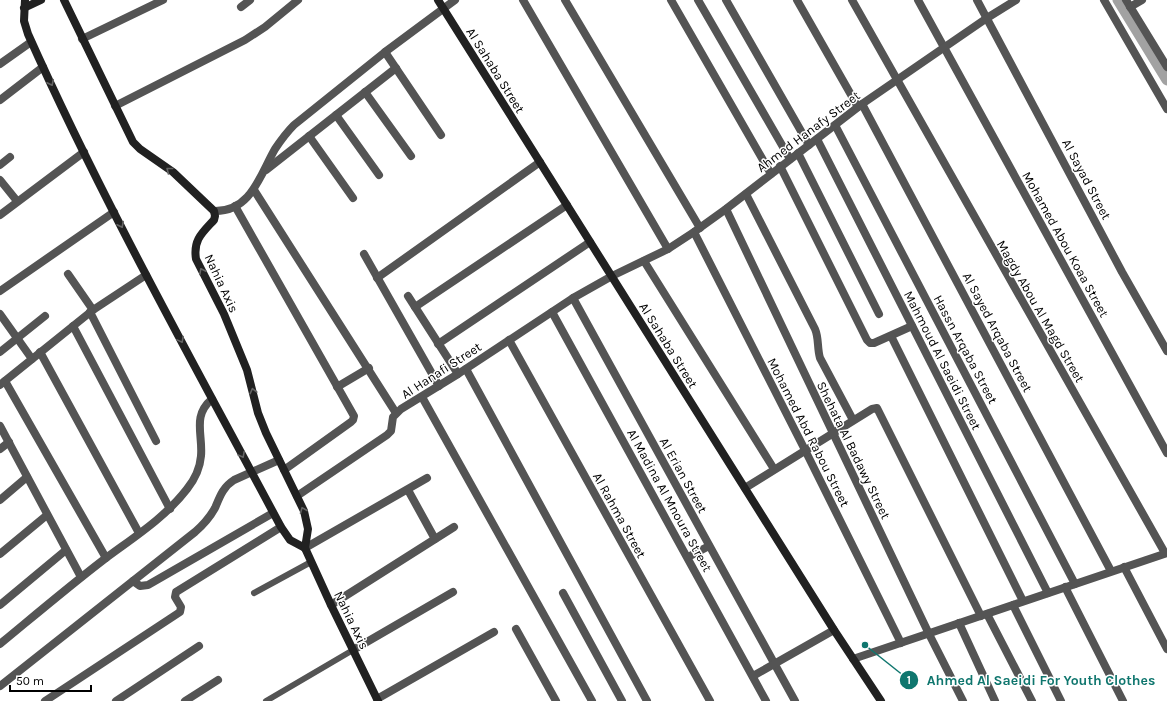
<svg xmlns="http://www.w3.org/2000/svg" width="1167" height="701" viewBox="0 0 1167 701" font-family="Karla,sans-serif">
  <rect width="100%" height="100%" fill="#fff"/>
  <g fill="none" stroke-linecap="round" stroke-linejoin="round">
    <path stroke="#a2a2a2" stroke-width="11" d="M1118 0 1167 80"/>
    <g stroke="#545454" stroke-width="6">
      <path d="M254 593 311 562"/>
      <path d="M266 701 353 650"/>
    </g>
    <g stroke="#545454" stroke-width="8">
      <path d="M523 0 668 249"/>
      <path d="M565 0 700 228"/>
      <path d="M671 0 771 174"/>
      <path d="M698 0 790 159"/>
      <path d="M726 0 809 145"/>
      <path d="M797 0 858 107"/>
      <path d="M852 0 1165 553"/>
      <path d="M918 0 1167 453"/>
      <path d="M977 0 1122 272 1167 351"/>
      <path d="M1104 0 1167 109"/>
      <path d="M1126 0 1167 67"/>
      <path d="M241 7 250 0"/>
      <path d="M1130 7 1142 0"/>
      <path d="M82 39 163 0"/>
      <path d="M385 52 441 135"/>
      <path d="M0 64 31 42"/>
      <path d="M365 92 411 156"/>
      <path d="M0 100 43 67"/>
      <path d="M862 104 1111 571"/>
      <path d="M115 106 245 40 265 27 298 0"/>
      <path d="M336 115 379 175"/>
      <path d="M835 125 1075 584"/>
      <path d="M309 136 353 198"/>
      <path d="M817 139 1048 593"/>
      <path d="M798 153 879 314"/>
      <path d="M0 165 10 157"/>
      <path d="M780 166 867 340 870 343H874L912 326"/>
      <path d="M266 170 396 68"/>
      <path d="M0 180 17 201"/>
      <path d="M254 190 396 413"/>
      <path d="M746 194 815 329C819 338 817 348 820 358L853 420"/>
      <path d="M235 206 354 416 353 420 351 422 284 470"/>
      <path d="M726 209 929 634 963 701"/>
      <path d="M214 211C251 212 260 175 275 149 281 140 287 132 294 125L385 52 455 0"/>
      <path d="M0 215 84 152"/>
      <path d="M694 232 805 450 901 643"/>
      <path d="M364 254 439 386"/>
      <path d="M644 261 774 469"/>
      <path d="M68 274 93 310"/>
      <path d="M377 278 540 162"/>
      <path d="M0 291 114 212"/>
      <path d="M408 296 458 374"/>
      <path d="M573 298 795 701"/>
      <path d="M415 307 567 205"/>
      <path d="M90 312 156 441"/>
      <path d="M552 312 766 701"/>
      <path d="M0 314 32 359"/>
      <path d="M73 326 170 509"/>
      <path d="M891 336 1023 601"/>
      <path d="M509 340 710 701"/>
      <path d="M438 344 590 242"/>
      <path d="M0 352 45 316"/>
      <path d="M40 352 139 533"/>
      <path d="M466 369 647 701"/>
      <path d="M5 381 106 558"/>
      <path d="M0 385 93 310 146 275"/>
      <path d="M337 387 369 368"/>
      <path d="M422 397 592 701"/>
      <path d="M0 426 81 577"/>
      <path d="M0 449 9 442"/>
      <path d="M745 488 872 409 877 408 981 616"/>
      <path d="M408 490 435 539"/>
      <path d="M297 496 387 435 391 431 393 417 401 409 458 374 573 298 612 276 668 249 694 232 726 209 862 104 987 18 1016 0"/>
      <path d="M0 500 27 477"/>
      <path d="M305 548 427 478"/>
      <path d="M0 554 47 515"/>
      <path d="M688 557 709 546"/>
      <path d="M1124 567 1167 649"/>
      <path d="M133 581 140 586 148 585 273 513"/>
      <path d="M1065 587 1123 701"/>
      <path d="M563 593 622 701"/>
      <path d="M0 605 66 550"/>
      <path d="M331 605 454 527"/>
      <path d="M1013 605 1061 701"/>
      <path d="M987 614 1032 701"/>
      <path d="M959 623 995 701"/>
      <path d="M516 629 556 701"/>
      <path d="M0 644C34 616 67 588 102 561 131 539 164 519 187 489 195 479 200 468 201 456 203 434 192 416 212 399"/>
      <path d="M353 650 453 592"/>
      <path d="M853 659 1167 553"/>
      <path d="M753 676 834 630"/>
      <path d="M0 686 195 532C203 525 210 517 215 508 220 496 223 487 234 480L279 460"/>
      <path d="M377 699 494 632"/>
      <path d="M45 701 180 612 181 607 175 597 176 592 281 527"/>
      <path d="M116 701 199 646"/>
      <path d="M185 701 218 680"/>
    </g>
    <g stroke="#212121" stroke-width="8">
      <path d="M25 0 24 21 28 34C103 202 194 364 281 527L290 540 305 548"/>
      <path d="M64 0 133 142 140 149 173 172 214 211 215 216 214 220C202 233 193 240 196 259L224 314 247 370 258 413 266 433 304 511 308 529 305 548 331 605 378 701"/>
      <path d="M438 0 834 630 881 701"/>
      <path d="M24 8 41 0"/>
    </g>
  </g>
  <defs><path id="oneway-chevron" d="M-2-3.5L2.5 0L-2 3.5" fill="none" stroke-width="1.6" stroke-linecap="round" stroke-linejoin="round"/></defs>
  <g stroke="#646464">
    <use href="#oneway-chevron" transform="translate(51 83) rotate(64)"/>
    <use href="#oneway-chevron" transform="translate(169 170) rotate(-142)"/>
    <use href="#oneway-chevron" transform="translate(121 225) rotate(63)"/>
    <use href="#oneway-chevron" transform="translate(202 271) rotate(-117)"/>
    <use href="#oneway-chevron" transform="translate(181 340) rotate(62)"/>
    <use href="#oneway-chevron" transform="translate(253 391) rotate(-104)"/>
    <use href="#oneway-chevron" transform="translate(242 455) rotate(62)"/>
    <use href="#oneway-chevron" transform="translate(303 510) rotate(-112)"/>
  </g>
  <g text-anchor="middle" stroke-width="3" stroke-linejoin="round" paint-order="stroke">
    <g font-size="13" fill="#000" stroke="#fff">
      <text transform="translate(496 70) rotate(58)" y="5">Al Sahaba Street</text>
      <text transform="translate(808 131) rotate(-37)" y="5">Ahmed Hanafy Street</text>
      <text transform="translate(1087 179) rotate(62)" y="5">Al Sayad Street</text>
      <text transform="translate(1066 244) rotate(61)" y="5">Mohamed Abou Koaa Street</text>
      <text transform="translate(222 283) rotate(65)" y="5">Nahia Axis</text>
      <text transform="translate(1041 311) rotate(60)" y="5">Magdy Abou Al Magd Street</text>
      <text transform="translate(998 332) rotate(62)" y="5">Al Sayed Arqaba Street</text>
      <text transform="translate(669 345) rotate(58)" y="5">Al Sahaba Street</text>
      <text transform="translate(966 349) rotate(62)" y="5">Hassn Arqaba Street</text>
      <text transform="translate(943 360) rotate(63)" y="5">Mahmoud Al Saeidi Street</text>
      <text transform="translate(441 370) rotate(-33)" y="5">Al Hanafi Street</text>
      <text transform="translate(809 432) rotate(63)" y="5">Mohamed Abd Rabou Street</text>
      <text transform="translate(854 450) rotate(64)" y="5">Shehata Al Badawy Street</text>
      <text transform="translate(684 475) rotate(61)" y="5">Al Erian Street</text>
      <text transform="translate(670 500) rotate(61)" y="5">Al Madina Al Mnoura Street</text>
      <text transform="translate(620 515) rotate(61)" y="5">Al Rahma Street</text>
      <text transform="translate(352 620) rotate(64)" y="5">Nahia Axis</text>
    </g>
  </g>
  <path fill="none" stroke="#0f766e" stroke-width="1.5" d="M865 645L909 680"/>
  <g fill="#0f766e" stroke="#fff" stroke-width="1.5">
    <circle cx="865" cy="645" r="4"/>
    <circle cx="909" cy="680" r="10"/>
  </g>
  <g font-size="12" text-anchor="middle" font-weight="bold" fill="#fff">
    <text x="909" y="684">1</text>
  </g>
  <g font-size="14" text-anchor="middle" font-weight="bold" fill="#0f766e" stroke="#fff" stroke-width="3" stroke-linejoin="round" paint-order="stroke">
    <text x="1041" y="685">Ahmed Al Saeidi For Youth Clothes</text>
  </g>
  <path d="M10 685v6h81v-6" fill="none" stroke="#000000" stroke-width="2"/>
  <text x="16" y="685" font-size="12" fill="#000000" stroke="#ffffff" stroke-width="3" paint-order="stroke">50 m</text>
</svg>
